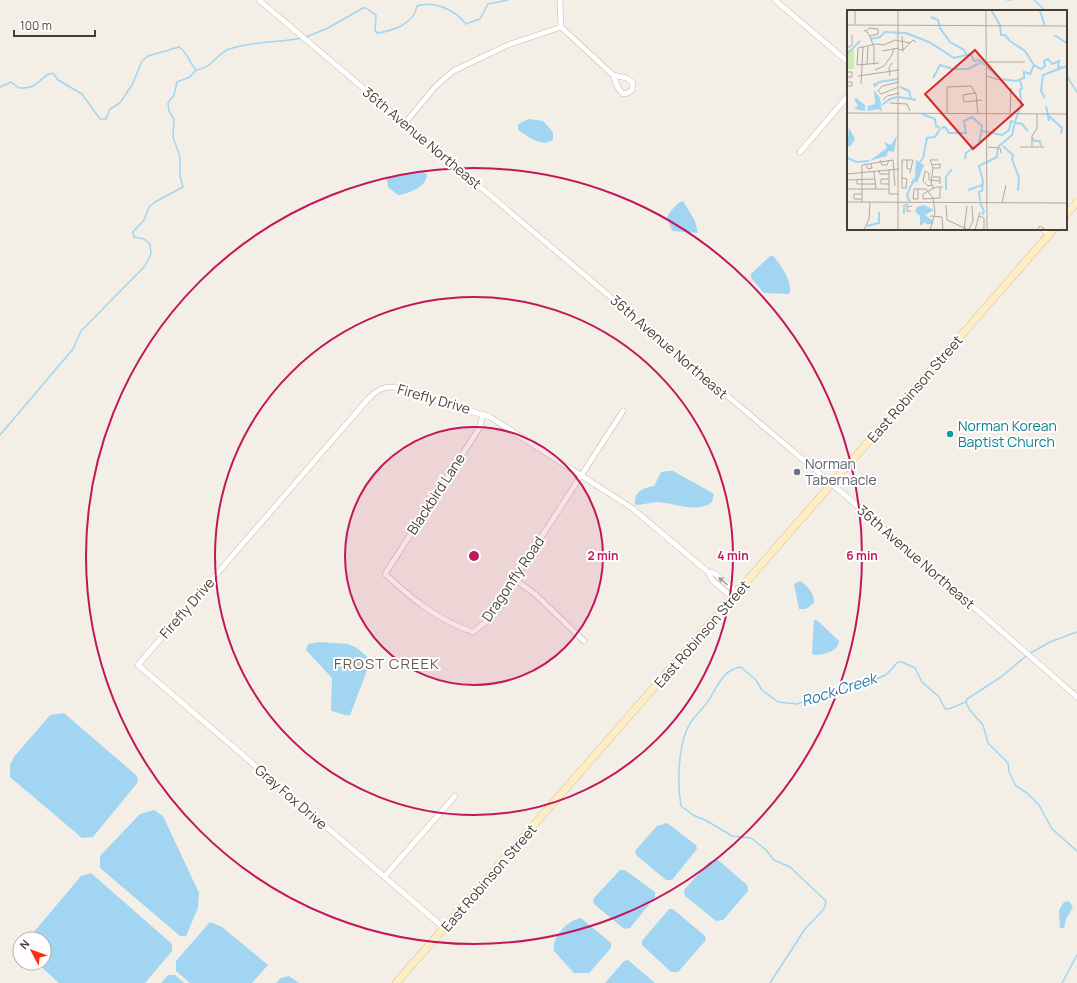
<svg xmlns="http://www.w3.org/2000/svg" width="1077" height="983" viewBox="0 0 1077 983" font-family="Manrope,sans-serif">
  <rect width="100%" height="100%" fill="#f4efe6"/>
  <g fill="#a1d5f2">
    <path d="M529 119 543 121 553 132V140C541 148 528 136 518 130V124Z"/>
    <path d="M418 171H422L427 174C427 187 408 194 398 195L388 187 387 180 390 177Z"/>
    <path d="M683 201 695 221 698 233 672 231 667 217C671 211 676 203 683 201Z"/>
    <path d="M770 256H773C780 263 794 284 789 294L764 293 751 278V274Z"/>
    <path d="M668 471H673L711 492 714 494 712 502C696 514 676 503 658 502 651 502 643 505 636 505L635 504C634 491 643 488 654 486L661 472Z"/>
    <path d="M800 581C808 586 814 593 814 603L806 609H799L794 584Z"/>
    <path d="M814 620 818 621 839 641C838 652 823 655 814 655L812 653Z"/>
    <path d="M320 642 348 644 357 648 371 660 350 715C343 716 338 712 331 711L332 678 306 650 308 644Z"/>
    <path d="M64 713 137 776 138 782 93 837 82 838 10 777V765L14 757 50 715Z"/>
    <path d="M154 810 163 816 199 893 198 908 186 936H180L100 868V856L140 814Z"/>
    <path d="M667 823 696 845 697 849 672 880H666L636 855 635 851 657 826Z"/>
    <path d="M717 859 747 885 748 891 723 920 716 921 685 896 684 890 709 862Z"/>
    <path d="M620 870H625L655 892V897L630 928 624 929 594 904 593 899Z"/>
    <path d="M91 873 172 944V951L145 983H59L37 963H44V939H28L81 876Z"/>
    <path d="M1069 901 1073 907 1066 919 1064 928H1060L1059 910 1064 902Z"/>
    <path d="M669 909H673L705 936 706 940 678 972H671L642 945V941Z"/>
    <path d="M581 918 611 943V948L589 973H574L554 951C551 937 568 920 581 918Z"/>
    <path d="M210 922 222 927 268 965 252 983H190L176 971V961Z"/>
    <path d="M628 960 655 983H605L624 961Z"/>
    <path d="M168 975H175L184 983H161Z"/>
    <path d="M289 976 299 983H276L281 978Z"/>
  </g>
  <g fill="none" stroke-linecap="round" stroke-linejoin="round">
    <g stroke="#a1d5f2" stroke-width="1.5">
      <path d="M1007 0H1011"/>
      <path d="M1034 0 1046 11"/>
      <path d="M306 37 328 28 363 8H366L376 15 375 30 377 33C393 31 414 24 417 6 434 0 455 10 466 24L480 19 488 4 508 0"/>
      <path d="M1066 70 1068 78 1077 92"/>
      <path d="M0 87 11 82 19 88C24 88 29 88 33 86 41 82 44 74 53 73L58 80 82 94 100 119H106L110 109 120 103 132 85 142 61 148 56 179 47C188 53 189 62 196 70"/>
      <path d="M0 435 73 349 81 331 145 266 151 254 150 244 144 239 134 237 133 232 144 220 149 207 155 202 183 187 180 176V157L173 137 174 119 169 111 168 103 174 95 177 82 190 77 196 70C214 67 215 55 229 49 252 41 278 43 302 38"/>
      <path d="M1029 654 1050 642 1077 632"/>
      <path d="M966 702 969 709 983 725 988 743 1008 763 1009 772 1016 786 1027 793 1039 805 1052 829 1077 851"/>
      <path d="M770 983 805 929 824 909 826 901 790 867 774 860 766 850 751 838 732 836 707 821 693 815 681 806C677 783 678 741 691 722 697 713 705 707 710 698 718 685 724 669 741 667L756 680 762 690 778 702 797 704 841 686 871 681 886 675 898 662H902L915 668 922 682 939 697 945 709C954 709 958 704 966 702L967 699 1001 677 1026 656"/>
      <path d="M1062 983 1077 955"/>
    </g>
    <g stroke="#c2b9ac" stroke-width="6">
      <g id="street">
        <path d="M259 0 846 496 1077 697"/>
        <path d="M560 0 561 27 613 75 618 88 623 94 628 93 632 90 633 83 627 78 613 75"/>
        <path d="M775 0 848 62"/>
        <path d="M405 123 435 87 453 71 508 45 561 27"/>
        <path d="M800 152 848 96"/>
        <path d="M1043 229 1049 234"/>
        <path d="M483 414 480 427 385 574C412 599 438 620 473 632L487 621 492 613 623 411"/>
        <path d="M708 572 714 573 738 593"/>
        <path d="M514 579 535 594 584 641"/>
        <path d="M384 877 455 796"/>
        <path d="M444 928 138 665 368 399C376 391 383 386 394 387L490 417 632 508 708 572 712 580 733 598"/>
      </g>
    </g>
    <g stroke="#d5c195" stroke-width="8">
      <g id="secondary">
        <path d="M1066 215 1077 202"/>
        <path d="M396 983 1054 229"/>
      </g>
    </g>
    <use href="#street" stroke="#fff" stroke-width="5"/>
    <use href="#secondary" stroke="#ffeec5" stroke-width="7"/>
  </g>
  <defs><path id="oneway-solid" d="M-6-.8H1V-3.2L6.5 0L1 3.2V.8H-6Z"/></defs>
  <use fill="#a39f9a" href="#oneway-solid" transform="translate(723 581) rotate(-140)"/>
  <circle cx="474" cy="556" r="129" fill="#c2185b" fill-opacity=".12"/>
  <g fill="none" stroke="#c2185b" stroke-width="2">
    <circle cx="474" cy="556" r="129"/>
    <circle cx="474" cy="556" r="259"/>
    <circle cx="474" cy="556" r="388"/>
  </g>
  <circle fill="#0f9aa8" stroke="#fff" stroke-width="1.5" cx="950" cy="434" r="4"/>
  <circle fill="#6b7280" stroke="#fff" stroke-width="1.5" cx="797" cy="472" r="4"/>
  <g text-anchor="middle" stroke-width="4" stroke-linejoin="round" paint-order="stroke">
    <g font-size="14" fill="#473f35" stroke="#fff">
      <text transform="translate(422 138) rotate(40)" y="5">36th Avenue Northeast</text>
      <text transform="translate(669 347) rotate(41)" y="5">36th Avenue Northeast</text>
      <text transform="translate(915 389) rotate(-49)" y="5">East Robinson Street</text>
      <text transform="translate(434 399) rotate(16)" y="5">Firefly Drive</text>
      <text transform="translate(436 494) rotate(-57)" y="5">Blackbird Lane</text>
      <text transform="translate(916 557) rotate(41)" y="5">36th Avenue Northeast</text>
      <text transform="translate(513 579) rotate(-56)" y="5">Dragonfly Road</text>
      <text transform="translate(187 608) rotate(-49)" y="5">Firefly Drive</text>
      <text transform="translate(702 634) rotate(-49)" y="5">East Robinson Street</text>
      <text transform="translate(291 797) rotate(41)" y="5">Gray Fox Drive</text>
      <text transform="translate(489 878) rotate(-49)" y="5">East Robinson Street</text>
    </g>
    <g font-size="14" fill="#0d838f" stroke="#fff" text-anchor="start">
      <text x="958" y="431">Norman Korean<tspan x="958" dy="16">Baptist Church</tspan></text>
    </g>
    <g font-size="14" fill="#5b616d" stroke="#fff" text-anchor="start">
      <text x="805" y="469">Norman<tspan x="805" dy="16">Tabernacle</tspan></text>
    </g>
    <g font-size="15" letter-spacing="1" fill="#6a5c4c" stroke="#fff">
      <text x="387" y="669">FROST CREEK</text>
    </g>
    <g font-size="15" font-style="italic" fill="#2a7bae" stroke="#fff">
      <text transform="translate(839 690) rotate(-18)" y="5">Rock Creek</text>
    </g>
  </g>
  <g transform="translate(847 10)">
    <rect width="220" height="220" fill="#f4efe6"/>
    <path d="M0 40H7V59H0Z" fill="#d1e9ae"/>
    <path d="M27 80 33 88 35 102 32 99 20 101 21 96 28 94ZM9 88 18 95V101L7 99 11 95 7 90ZM2 118 8 129 3 137 0 135ZM50 125 47 142 41 141 40 146 22 151 40 138 37 132 44 135ZM69 150 77 155 70 173 68 171 64 177V172L68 167ZM77 195 87 200 78 205 86 211 85 214H79L78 212 73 216V206L68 201 70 197Z" fill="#a1d5f2"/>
    <path fill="none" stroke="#a1d5f2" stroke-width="2" d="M144 0 153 15 154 25H158L163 31 178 41 187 55M193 1 198 16M84 7 91 10 93 18 103 32 117 40 119 44M207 25 220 33M24 29 33 27 38 22 59 23 82 32 107 48 124 44 127 51 132 50 138 55M0 44 13 31M187 55 194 59 198 56 197 51 201 49 205 54 212 51 211 57 215 58M140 57 154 69 169 71 177 68V62L183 64 187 55M86 68 93 55 106 59H121L133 53M27 73 28 76 32 72 51 69M53 77 62 81 64 89M52 87 69 90M198 88 194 81 196 65 220 56M35 95 43 89 50 87M199 96 202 111M75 104 88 109 89 116 93 118M202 106 215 118 214 124M168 112 174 94 173 80 175 78 173 70M169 113 175 114 181 121M94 118 98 117 102 123H119L117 111 125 107 135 116 132 134 119 143 118 149M135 121 155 125 162 120 164 111 167 112M186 128 187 131H193L194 136M156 136 166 145 165 149 172 168 171 181M0 148 10 152 22 151M73 152 76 148 80 128 88 127 93 119M99 180V167L105 159M121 180 135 175M133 191 132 182 135 181 136 171 132 156 150 147 151 137 165 125 168 112M63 192 60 186 64 175M133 193 137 201 135 205M57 204V196L61 194M20 216 32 213V202"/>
    <path fill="none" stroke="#afa99f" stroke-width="1" d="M8 0V14M139 0 140 220M0 15 220 16M51 15V220M51 15V0M17 20 22 24 27 37V55M19 21 23 18 31 19V24L23 26M55 26 56 42M0 38 5 35V25M52 40 57 39 66 30 69 32M35 41 52 38M140 52H178M32 53 10 55 11 38 29 34 37 35 48 30 63 33M20 55 21 37M28 60 37 56 45 45 47 38M0 62H5V67H0M11 66 52 60M43 66 42 58 45 53M140 66 152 70M0 72H5V76H0M52 72 35 76 31 81 34 84 52 77M14 74 16 37M129 83 116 85 117 92 135 90M36 90 40 86 52 83M43 93 60 94 63 101M0 103 220 104M100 104V77L124 76 129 84 131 104M163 104 164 78M141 137 153 138 154 143M173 137H197M185 137V126L190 118V104M33 150 35 155H40L42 150M46 150 48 176M60 150V159H64M19 155 21 159 25 158 24 154M85 155 93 154V158H86M42 159V184H51M32 160 33 164H42M27 162 29 179M0 164 52 159M86 167H93V174M55 168 60 169 59 178H55V150H66L63 163M10 169V174H29M0 170V179H42M0 170 28 169M42 174H34V169H42M85 175 81 176 76 171 78 161 82 163V170L93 171M93 177V188L76 189V184L89 177H96M71 179V189H66L67 179H79L86 188 88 203 83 220M87 179 84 173 86 158 83 150H91M15 189H7V184H15M0 192 220 193M15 192V155L46 150M155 193 159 175M99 195 100 210 122 220M64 201H60V197L65 196M83 206 95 207 96 220M132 206 137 208V219M122 219 126 211 125 196M17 220 22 209 23 192M117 220 120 196M128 220 133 202M190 220 193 216 199 220"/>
    <path fill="#d62828" fill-opacity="0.15" stroke="#d62828" stroke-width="2" d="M128 40 176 95 126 139 78 84Z"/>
    <rect width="220" height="220" fill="none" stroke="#473f35" stroke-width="2"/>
  </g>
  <circle cx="474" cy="556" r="6" fill="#c2185b" stroke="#fff" stroke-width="2"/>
  <g font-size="12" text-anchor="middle" font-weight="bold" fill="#c2185b" stroke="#fff" stroke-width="4" stroke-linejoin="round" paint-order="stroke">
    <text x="603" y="560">2 min</text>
    <text x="733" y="560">4 min</text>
    <text x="862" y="560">6 min</text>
  </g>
  <g transform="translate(32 951) rotate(311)"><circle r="19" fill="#ffffff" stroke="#b5b2ae"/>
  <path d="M0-3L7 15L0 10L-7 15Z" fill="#ff2b12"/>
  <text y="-6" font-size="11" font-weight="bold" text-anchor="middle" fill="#473f35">N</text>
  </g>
  <path d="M14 30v6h81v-6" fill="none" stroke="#473f35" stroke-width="2"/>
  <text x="20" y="30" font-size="12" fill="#473f35" stroke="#ffffff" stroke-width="3" paint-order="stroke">100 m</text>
</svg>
